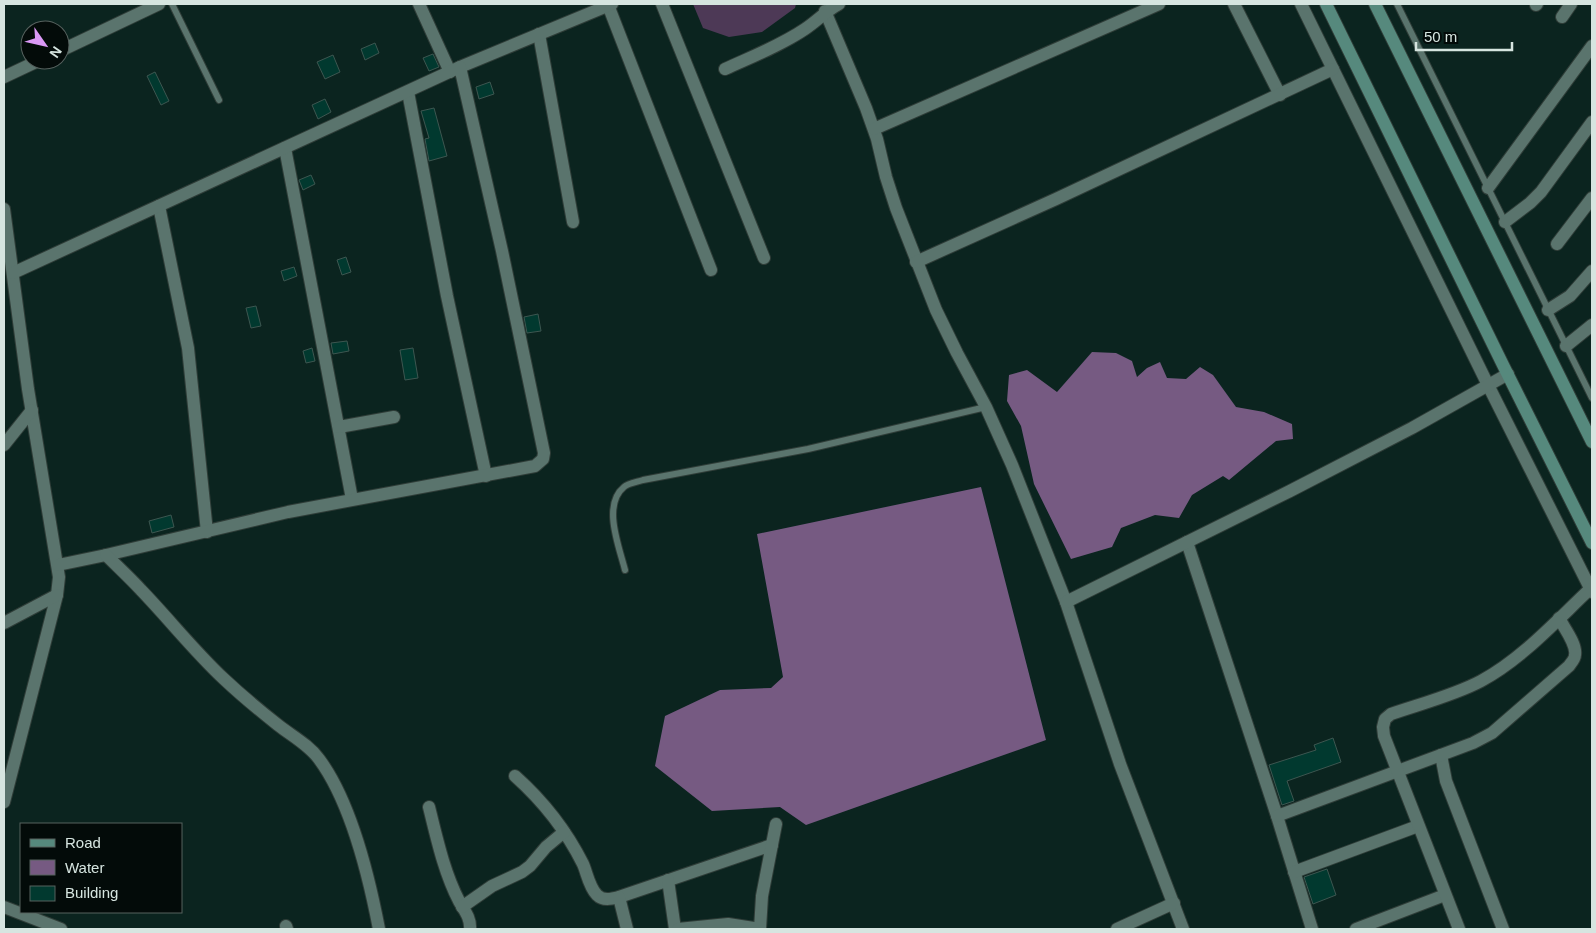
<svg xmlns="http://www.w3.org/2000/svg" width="1596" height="933" viewBox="0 0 1596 933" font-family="Arial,sans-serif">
  <rect width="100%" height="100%" fill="#0b241f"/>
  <path fill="#4d3956" d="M693 4H796L795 8 762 32 729 37 703 28Z"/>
  <g fill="#765a82">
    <path d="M1092 352 1116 353 1132 361 1137 377 1147 368 1160 362 1167 378 1186 379 1200 367 1213 375 1236 407 1264 412 1292 424 1293 439 1276 441 1229 480 1223 476 1192 495 1179 518 1155 515 1121 528 1112 547 1071 559 1034 484 1021 426 1007 401 1009 375 1027 370 1057 392Z"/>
    <path d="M981 487 1046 740 806 825 780 807 712 811 655 766 665 716 720 690 771 688 783 677 757 534Z"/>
  </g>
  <g fill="#01392f" stroke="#3d5650">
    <path d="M375 43 379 53 365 60 361 49Z"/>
    <path d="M433 54 439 67 429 71 423 58Z"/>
    <path d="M333 55 340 72 325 79 317 62Z"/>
    <path d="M155 72 169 101 161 105 147 76Z"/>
    <path d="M490 82 494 94 479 99 476 87Z"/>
    <path d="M325 99 331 112 318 119 312 105Z"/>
    <path d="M434 108 447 156 429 161 425 139 429 138 421 111Z"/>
    <path d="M311 175 315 184 303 190 299 180Z"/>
    <path d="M346 257 351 272 342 275 337 260Z"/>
    <path d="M294 267 297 276 284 281 281 271Z"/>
    <path d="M256 306 261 326 251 328 246 308Z"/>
    <path d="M538 314 541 331 527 333 524 317Z"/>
    <path d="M347 341 349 351 333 354 331 343Z"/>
    <path d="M312 348 315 361 306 363 303 351Z"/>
    <path d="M413 348 418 378 405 380 400 350Z"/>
    <path d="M171 515 174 527 152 533 149 521Z"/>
    <path d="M1333 738 1341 762 1287 781 1294 801 1282 805 1269 765 1316 750 1314 745Z"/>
    <path d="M1327 869 1336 895 1313 904 1304 877Z"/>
  </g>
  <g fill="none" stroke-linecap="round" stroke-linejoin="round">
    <g stroke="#2f3d38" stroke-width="8">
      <g id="lane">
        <path d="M172 4 219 100"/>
        <path d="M1397 4 1592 398"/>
        <path d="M625 570C619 546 602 505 624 487 628 483 637 482 643 480L808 449 986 407"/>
      </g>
    </g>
    <g stroke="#2f3d38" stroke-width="14">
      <g id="street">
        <path d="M419 4 450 72"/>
        <path d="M662 4 764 258"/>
        <path d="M1234 4 1280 95"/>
        <path d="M1301 4 1488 385 1592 592"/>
        <path d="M608 5 711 270"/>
        <path d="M1536 5 1537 4"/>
        <path d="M825 11 866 108 877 139 886 177 896 208 936 310 957 353 986 407 1012 465 1066 602 1120 764 1183 929"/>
        <path d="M1562 17 1571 4"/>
        <path d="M539 34 573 222"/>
        <path d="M60 51 159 4"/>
        <path d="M460 67 612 4"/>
        <path d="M725 69C751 57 780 46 805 29 817 21 826 11 839 4"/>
        <path d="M4 77 40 60"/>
        <path d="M408 92 447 296 486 476"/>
        <path d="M874 129 1159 4"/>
        <path d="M285 148 352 499"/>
        <path d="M1488 188 1592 46"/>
        <path d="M159 206 188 348 207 532"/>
        <path d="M4 209 28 389 59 577 57 595 4 802"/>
        <path d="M1505 222 1530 203 1541 192 1592 122"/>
        <path d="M1557 244 1592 198"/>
        <path d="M916 262 1056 199 1333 69"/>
        <path d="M13 273 460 67 502 251 544 453 543 459 535 466 288 512 106 555 58 565"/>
        <path d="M1548 310 1570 296 1592 271"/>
        <path d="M1566 346 1592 325"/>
        <path d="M339 427 394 417"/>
        <path d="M4 445 32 410"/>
        <path d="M1187 542 1277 816 1312 929"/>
        <path d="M106 555C118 567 130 578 141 590 169 619 194 651 224 679 241 695 259 710 278 725 292 736 309 745 319 759 351 802 369 877 379 929"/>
        <path d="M1066 602 1290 491 1412 428 1508 374"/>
        <path d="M4 623 57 595"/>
        <path d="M1441 755 1446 781 1503 929"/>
        <path d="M515 776C543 801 566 830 583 864 587 873 589 887 597 895 603 901 611 899 619 897L772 845"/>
        <path d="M429 807C437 839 444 872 459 901 464 910 471 918 470 929"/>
        <path d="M1277 816 1473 743 1492 733 1569 666C1571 663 1575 659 1575 655 1577 644 1564 628 1559 618"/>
        <path d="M1294 872 1418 826"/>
        <path d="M668 880 675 929"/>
        <path d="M619 897 627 929"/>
        <path d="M4 907 61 929"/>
        <path d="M462 907 492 886 522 872 530 866 546 847 564 832"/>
        <path d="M286 926 287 929"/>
        <path d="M678 929 728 924 760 929 762 896 776 824"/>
        <path d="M1117 929 1174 903"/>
        <path d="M1356 929 1445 895"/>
        <path d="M1459 929 1384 736 1383 727 1385 719 1391 714C1420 704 1455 695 1481 681 1523 658 1556 621 1590 589"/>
      </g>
    </g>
    <g stroke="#2f3d38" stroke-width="14">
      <g id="secondary">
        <path d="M1326 4 1504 367 1592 543"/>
        <path d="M1375 4 1592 442"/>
      </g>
    </g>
    <use href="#lane" stroke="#5a746d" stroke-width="6"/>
    <use href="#street" stroke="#5a746d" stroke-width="12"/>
    <use href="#secondary" stroke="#56897d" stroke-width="12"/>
  </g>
  <rect width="1596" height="933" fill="none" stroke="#d6e5e0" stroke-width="10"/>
  <rect x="20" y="823" width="162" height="90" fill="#030b09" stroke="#57625f"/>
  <rect x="30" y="839" width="25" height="8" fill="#56897d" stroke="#57625f"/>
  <text x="65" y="848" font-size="15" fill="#d6e5e0">Road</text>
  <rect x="30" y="860" width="25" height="15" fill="#765a82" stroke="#57625f"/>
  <text x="65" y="873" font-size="15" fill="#d6e5e0">Water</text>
  <rect x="30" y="886" width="25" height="15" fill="#01392f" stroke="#57625f"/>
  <text x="65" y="898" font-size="15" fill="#d6e5e0">Building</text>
  <g transform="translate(45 45) rotate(124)"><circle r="24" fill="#030b09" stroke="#57625f"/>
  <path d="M0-4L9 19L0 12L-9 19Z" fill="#db99f6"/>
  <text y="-8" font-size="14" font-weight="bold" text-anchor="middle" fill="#d6e5e0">N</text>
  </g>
  <path d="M1416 42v8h96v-8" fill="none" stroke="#d6e5e0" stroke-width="2.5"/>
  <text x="1424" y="42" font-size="15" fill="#d6e5e0" stroke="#030b09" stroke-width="4" paint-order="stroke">50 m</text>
</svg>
